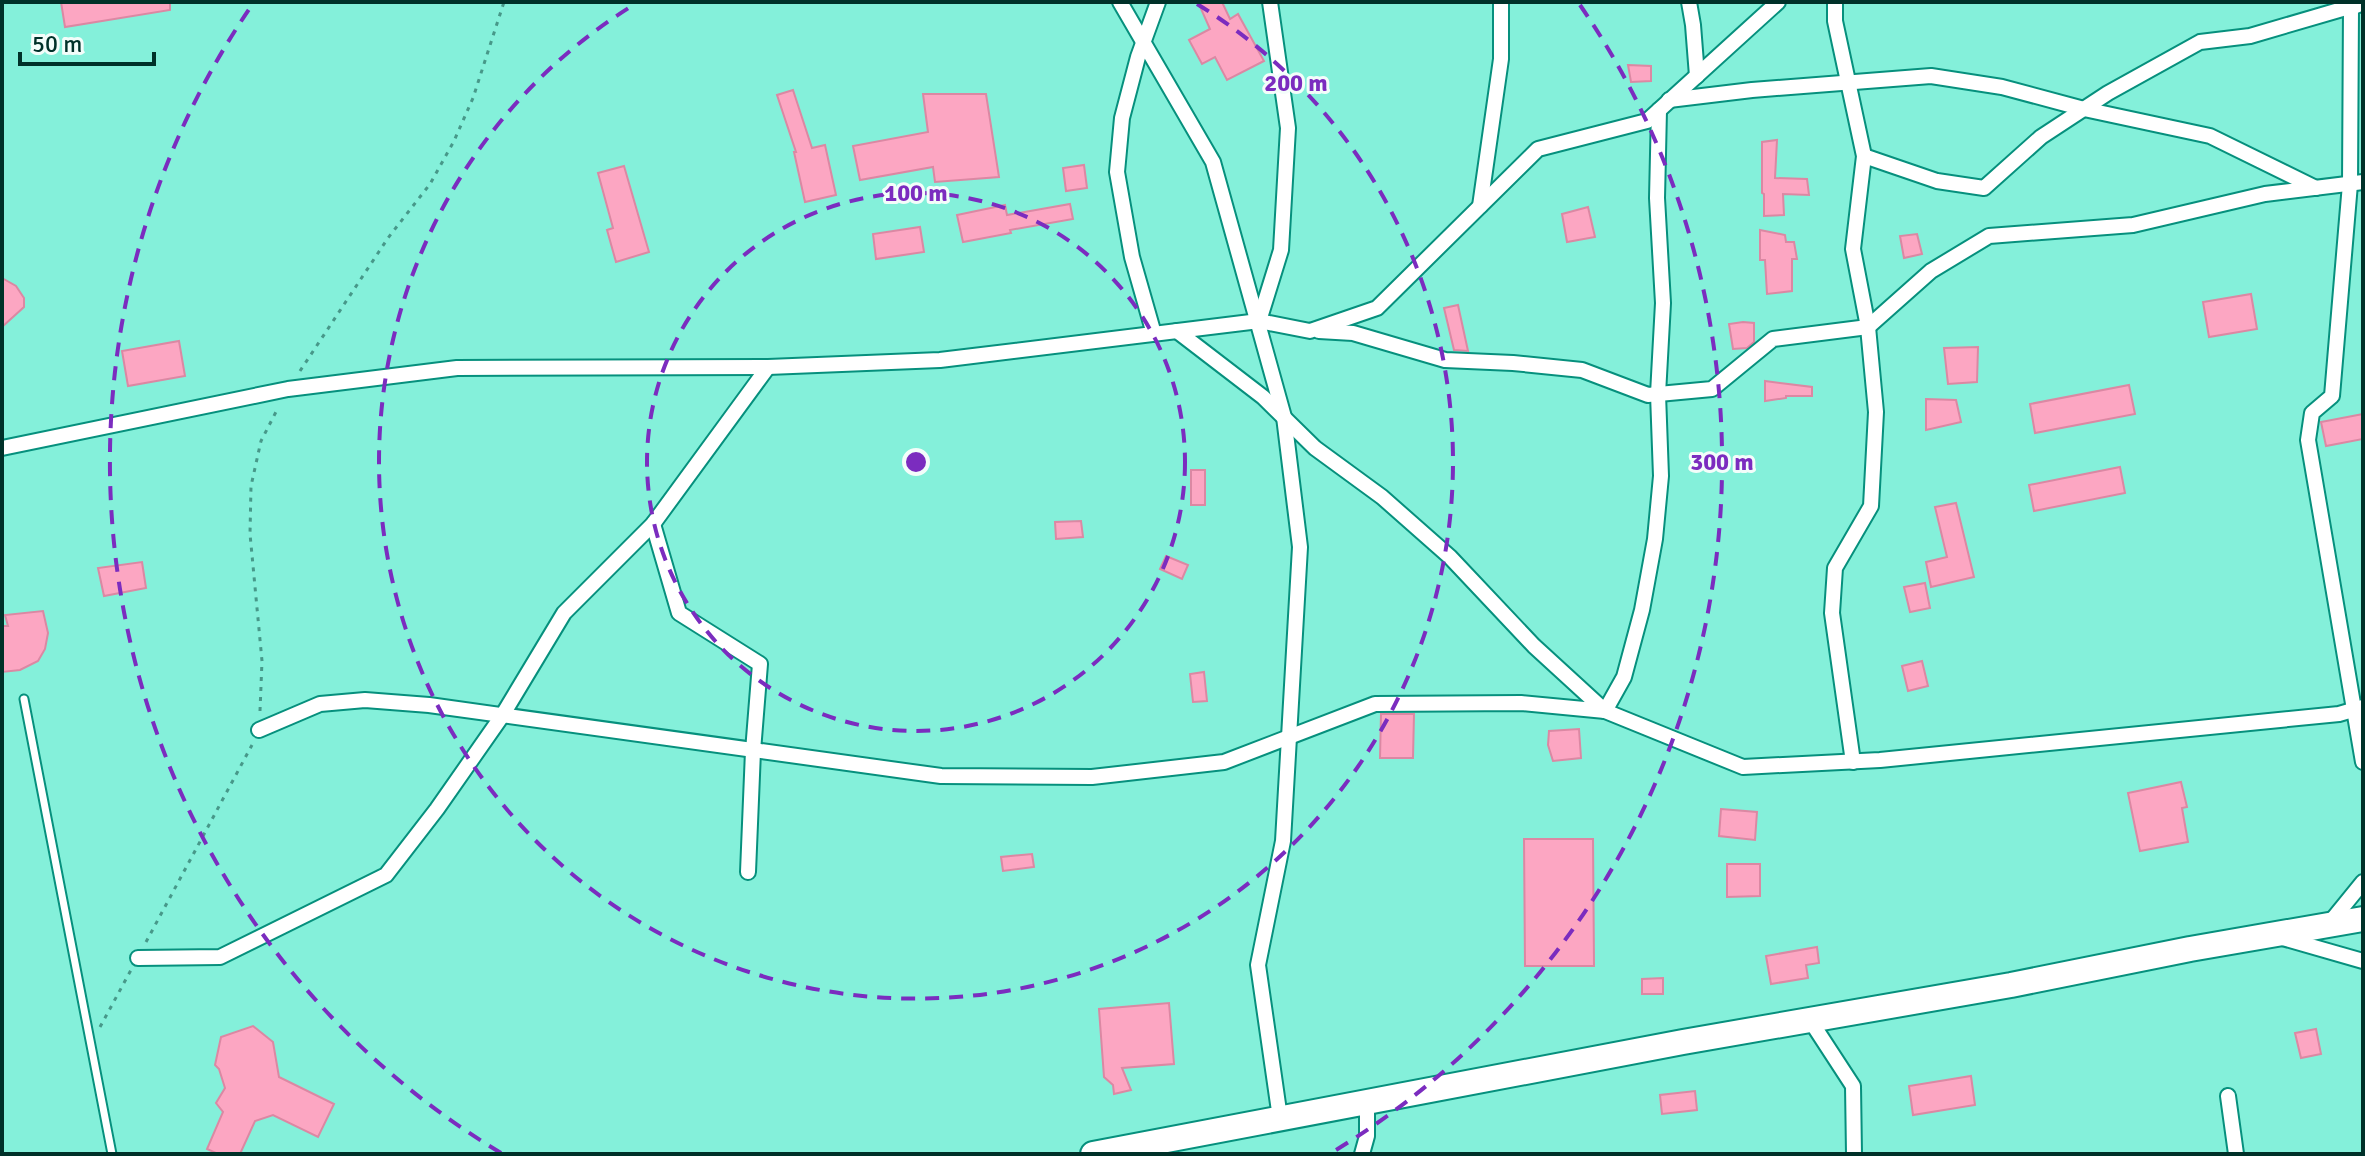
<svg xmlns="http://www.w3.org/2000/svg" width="2365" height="1156" viewBox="0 0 2365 1156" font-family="Signika,sans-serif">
  <rect width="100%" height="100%" fill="#84f0da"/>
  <g fill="#fca6c2" stroke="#db88a3" stroke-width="2">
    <path d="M61 2H170V10L65 27Z"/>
    <path d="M1198 2H1222L1230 19 1238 14 1264 61 1227 80 1215 57 1202 64 1189 40 1210 29Z"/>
    <path d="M1628 65 1651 66V81L1631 82Z"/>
    <path d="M793 90 812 148 825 145 836 195 805 202 794 152H796L777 95Z"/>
    <path d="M923 94H986L999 177 935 182 933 167 860 180 853 146 928 132Z"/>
    <path d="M1777 140 1775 178 1807 179 1809 195 1783 194 1784 215 1764 216V194L1762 193V142Z"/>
    <path d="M1084 165 1087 188 1066 191 1063 168Z"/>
    <path d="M624 166 649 252 616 262 607 230 613 228 598 173Z"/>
    <path d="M1070 204 1073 219 1010 230 1011 233 963 242 957 215 1005 205 1007 215Z"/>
    <path d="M1588 207 1595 237 1567 242 1562 214Z"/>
    <path d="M920 227 924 252 876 259 873 234Z"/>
    <path d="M1760 230 1785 235 1786 242H1794L1797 259H1792V291L1767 294 1765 260H1760Z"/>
    <path d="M1917 234 1922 254 1904 258 1900 236Z"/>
    <path d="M2 278 16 286 24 298V307L2 327Z"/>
    <path d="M2251 294 2257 329 2209 337 2203 302Z"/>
    <path d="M1458 305 1468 351 1454 350 1444 308Z"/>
    <path d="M1743 322 1754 323V342L1747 348 1733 349 1729 324Z"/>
    <path d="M179 341 185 376 128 386 122 351Z"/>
    <path d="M1978 347 1977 382 1948 384 1944 348Z"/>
    <path d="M1765 381 1812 387V396H1786V398L1765 401Z"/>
    <path d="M2129 385 2135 414 2035 433 2030 404Z"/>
    <path d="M1926 399 1956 400 1961 422 1926 430Z"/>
    <path d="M2363 414V439L2326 446 2321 422Z"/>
    <path d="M2120 467 2125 493 2034 511 2029 485Z"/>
    <rect x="1191" y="470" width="14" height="35"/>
    <path d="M1956 503 1974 577 1931 587 1926 562 1947 557 1935 507Z"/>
    <path d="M1081 521 1083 537 1056 539 1055 522Z"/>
    <path d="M1166 556 1188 565 1182 579 1160 569Z"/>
    <path d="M142 562 146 588 104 596 98 568Z"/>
    <path d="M1925 583 1930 608 1910 612 1904 587Z"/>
    <path d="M43 611 48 633 45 649 38 661 20 670 2 672V626H8L5 615Z"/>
    <path d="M1922 661 1928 686 1908 691 1902 666Z"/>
    <path d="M1204 672 1207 701 1193 702 1190 674Z"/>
    <path d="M1381 714H1414L1413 758H1380Z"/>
    <path d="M1579 729 1581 758 1553 761 1548 745 1549 731Z"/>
    <path d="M2181 782 2187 807 2182 808 2188 842 2140 851 2128 793Z"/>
    <path d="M1721 809 1757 812 1755 840 1719 836Z"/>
    <path d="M1524 839H1593L1594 966H1525Z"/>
    <path d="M1032 854 1034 867 1003 871 1001 857Z"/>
    <path d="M1727 864H1760V896L1727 897Z"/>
    <path d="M1817 947 1819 963 1806 965 1808 978 1771 984 1766 956Z"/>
    <path d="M1663 978V994H1642V979Z"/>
    <path d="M1169 1003 1174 1064 1122 1068 1131 1090 1114 1094 1113 1085 1104 1077 1099 1009Z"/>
    <path d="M253 1026 273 1042 279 1077 334 1104 318 1137 273 1115 255 1121 240 1154H218L207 1149 223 1112 216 1103 225 1088 219 1069 215 1065 221 1037Z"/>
    <path d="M2316 1029 2321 1054 2301 1058 2295 1033Z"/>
    <path d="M1971 1076 1975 1105 1913 1115 1909 1086Z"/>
    <path d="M1695 1091 1697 1110 1662 1114 1660 1095Z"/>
  </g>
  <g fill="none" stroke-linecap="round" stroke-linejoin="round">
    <g stroke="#06907d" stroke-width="11">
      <path id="service" d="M24 699 112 1154"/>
    </g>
    <g stroke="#06907d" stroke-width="18">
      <g id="minor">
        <path d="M1120 2 1213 162 1284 417 1300 547 1283 841 1258 965 1280 1118"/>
        <path d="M1689 2 1693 25 1697 76"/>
        <path d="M1835 2V21L1864 156 1853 249 1868 327 1876 412 1871 506 1835 568 1832 613 1853 762"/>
        <path d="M2363 3 2351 8 2350 184 2332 396 2312 413 2308 440 2363 762"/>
        <path d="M1669 100 1752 90 1931 76 2002 87 2084 109 2210 136 2316 188"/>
        <path d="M1864 156 1937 181 1984 188 2041 137 2108 93 2200 42 2250 36 2356 5"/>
        <path d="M1480 206 1501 59V2"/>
        <path d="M1259 321 1281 250 1288 128 1270 2"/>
        <path d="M1177 331 1263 397 1315 448 1382 497 1450 557 1534 646 1605 711 1624 677 1642 610 1655 539 1661 476 1658 394 1663 303 1657 198 1659 110"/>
        <path d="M1319 331 1353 333 1445 360 1513 363 1582 370 1648 395 1712 389 1773 339 1868 327 1931 271 1989 236 2133 225 2265 194 2363 182"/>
        <path d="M1154 334 1132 257 1117 172 1122 118 1138 57 1158 2"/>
        <path d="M2 448 288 389 457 368 768 367 940 360 1259 321 1310 331 1377 308 1538 149 1647 121 1778 2"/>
        <path d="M653 524 679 613 760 664 753 751 748 872"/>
        <path d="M259 730 320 704 365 700 429 705 941 776 1092 777 1224 762 1375 704 1521 703 1605 711 1743 767 1880 760 2339 714 2363 707"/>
        <path d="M2328 925 2363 882"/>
        <path d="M2279 937 2363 961"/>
        <path d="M138 958 220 957 386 875 437 809 502 716 564 613 653 524 768 367"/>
        <path d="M1810 1020 1853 1086 1854 1154"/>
        <path d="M2228 1096 2236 1154"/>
        <path d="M1362 1154 1367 1136V1103"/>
      </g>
    </g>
    <g stroke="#06907d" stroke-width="28">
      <path id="primary" d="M1093 1154 1683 1042 2011 985 2190 949 2363 919"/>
    </g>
    <g stroke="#479889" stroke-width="3" stroke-dasharray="4 6" stroke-linecap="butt">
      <path d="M300 371 388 238 430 184 454 141 473 98 504 2"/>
      <path d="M260 711 262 661 250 534 251 486 261 441 278 408"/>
      <path d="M146 942 252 745"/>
      <path d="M100 1027 131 970"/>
    </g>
    <use href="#service" stroke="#fff" stroke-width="7"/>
    <use href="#minor" stroke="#fff" stroke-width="14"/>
    <use href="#primary" stroke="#fff" stroke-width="24"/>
  </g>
  <g fill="none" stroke="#7b2cbf" stroke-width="4" stroke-dasharray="14 10">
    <circle cx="916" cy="462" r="269"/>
    <path d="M1197 4A537 537 0 1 1 635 4"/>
    <path d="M501 1153A806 806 0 0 1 252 5M1580 5A806 806 0 0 1 1331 1153"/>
  </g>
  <circle cx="916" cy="462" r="12" fill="#7b2cbf" stroke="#f3fdfa" stroke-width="4"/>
  <g font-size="24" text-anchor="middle" font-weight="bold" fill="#7b2cbf" stroke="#f3fdfa" stroke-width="6" stroke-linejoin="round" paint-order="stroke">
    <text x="1296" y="91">200 m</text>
    <text x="916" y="201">100 m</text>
    <text x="1722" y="470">300 m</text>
  </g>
  <rect width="2365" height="1156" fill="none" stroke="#003129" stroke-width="8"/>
  <path d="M20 52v12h134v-12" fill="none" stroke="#003129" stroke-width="4"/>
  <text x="32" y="52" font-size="24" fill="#003129" stroke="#f3fdfa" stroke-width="6" paint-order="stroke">50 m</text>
</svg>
